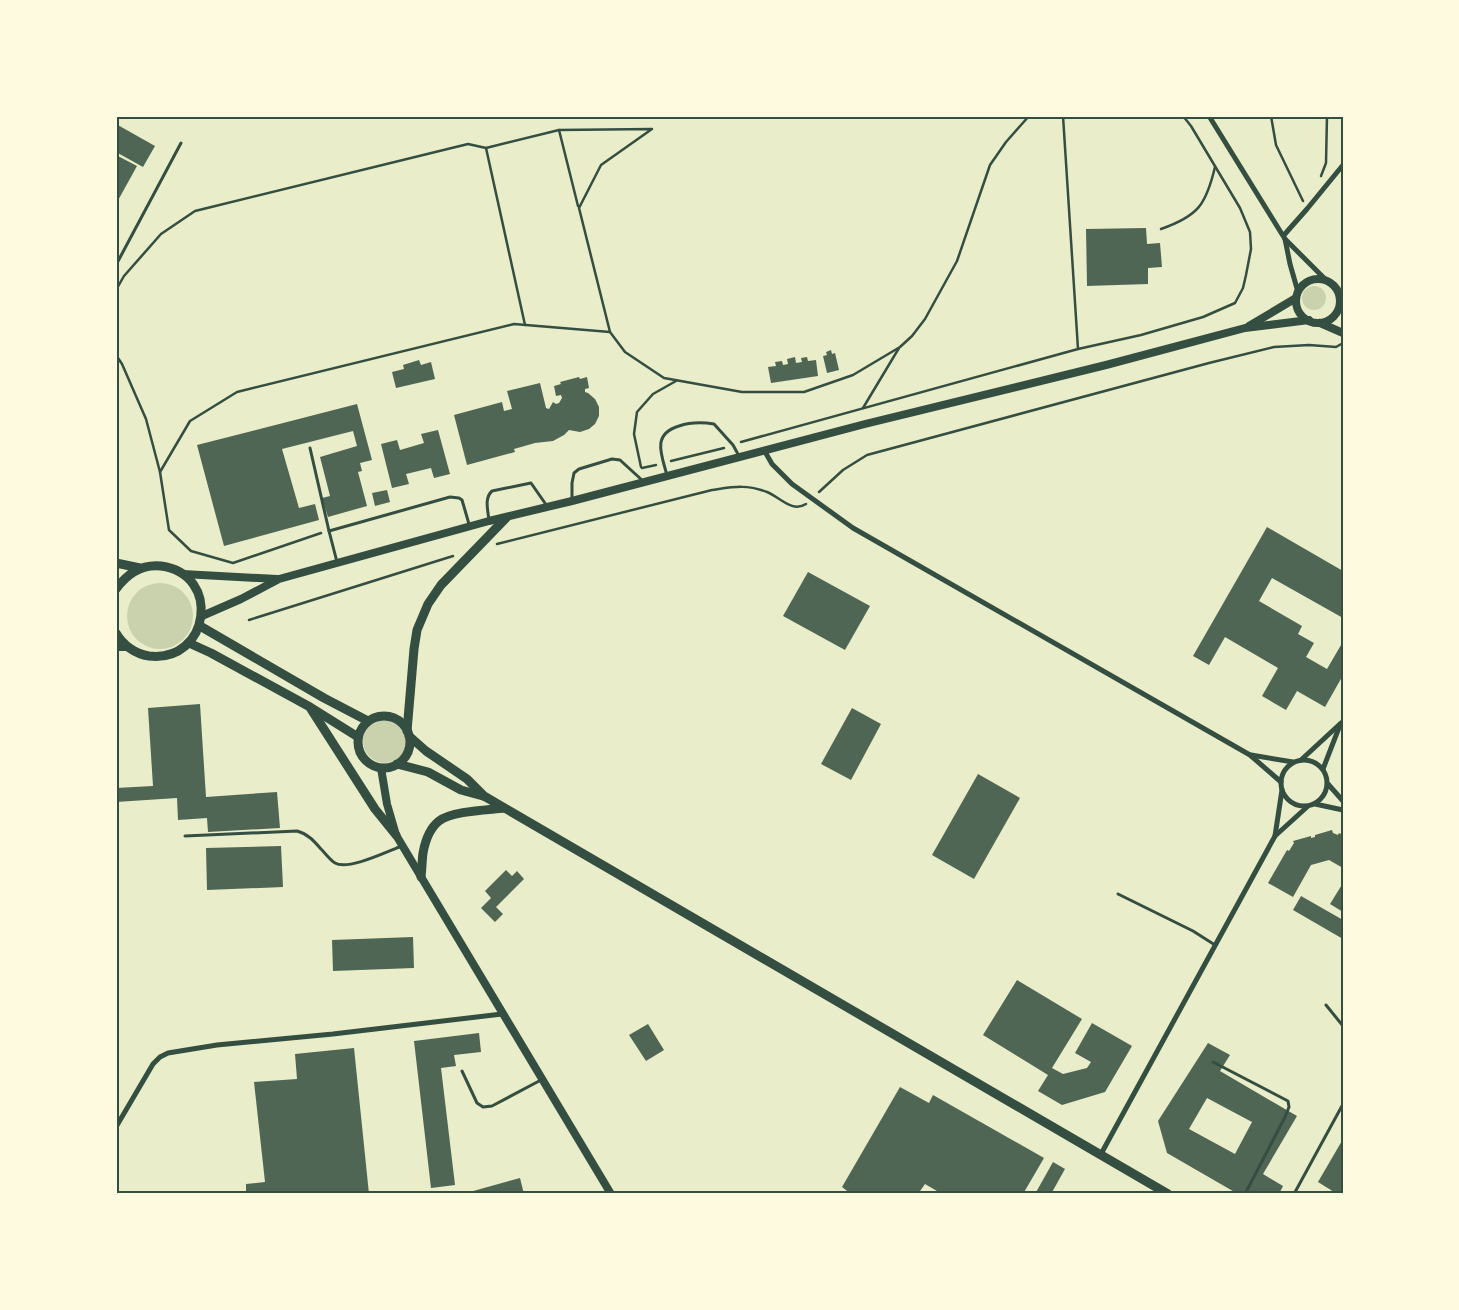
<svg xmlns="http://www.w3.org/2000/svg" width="1459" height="1310" viewBox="0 0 1459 1310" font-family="'Source Sans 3',sans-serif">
  <rect width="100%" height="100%" fill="#e9edc9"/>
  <g fill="#cad2ad">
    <circle cx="1314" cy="298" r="12"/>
    <circle cx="160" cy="616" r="33"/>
    <circle cx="385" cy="741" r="22"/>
  </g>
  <g fill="#4f6655" fill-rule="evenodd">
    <path d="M116 124 155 146 143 167 116 152Z"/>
    <path d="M116 155 137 166 116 204Z"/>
    <path d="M1146 228 1147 244 1160 243 1162 267 1148 268V284L1087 286 1086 229Z"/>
    <path d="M831 350 832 354 835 353 839 370 827 373 823 356 827 355 826 352Z"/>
    <path d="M795 357 796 363 802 362 801 358 807 357 808 361 816 360 818 376 771 383 768 367 776 366 775 362 782 361 783 365 788 364 787 359Z"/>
    <path d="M419 360 421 365 431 362 435 379 396 388 392 372 404 369 403 365Z"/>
    <path d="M579 377 580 379 587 377 589 388 585 389V392L588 393 595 399 599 407V416L595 424 589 429 580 432 569 430 564 435 553 441 535 443 514 449 515 452 467 465 454 415 502 402 504 411 512 409 507 391 540 383 546 408 549 409 553 402 556 404 559 403 562 398 561 395 556 396 554 386 561 384 560 382Z"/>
    <path d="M357 404 372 460 360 463 362 471 358 472 367 506 328 517 322 498 330 496 320 457 357 446 353 431 282 449 299 508 315 504 319 520 224 546 197 445Z"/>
    <path d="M438 430 450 474 434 478 431 468 406 474 409 484 392 488 381 444 397 440 400 450 424 443 421 434Z"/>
    <path d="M387 490 390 502 375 506 372 493Z"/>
    <path d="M1267 527 1343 571V618L1272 578 1259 601 1302 626 1298 634 1314 643 1306 657 1327 669 1341 645 1343 646V678L1342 677 1325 707 1297 691 1286 710 1262 696 1278 668 1225 637 1209 665 1193 656Z"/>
    <path d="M808 572 870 606 845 650 783 616Z"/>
    <path d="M200 704 206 797 277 792 280 828 208 832 207 818 178 820 177 798 116 802V788L153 786 148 708Z"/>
    <path d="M852 708 881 724 851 780 821 764Z"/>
    <path d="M978 774 1020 798 974 879 932 855Z"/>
    <path d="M1332 830 1333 833 1338 835 1339 833 1343 835V868L1329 860 1311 865 1293 897 1268 883 1287 850 1289 851 1294 843 1293 841 1311 836V838L1315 837V835Z"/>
    <path d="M281 846 283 887 207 890 206 848Z"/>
    <path d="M506 870 512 876 517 871 524 879 496 907 503 914 495 922 481 908 491 898 485 891Z"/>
    <path d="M1343 883V912L1330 904Z"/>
    <path d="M1301 896 1343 920V939L1293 910Z"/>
    <path d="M413 937 414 968 333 971 332 940Z"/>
    <path d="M1017 980 1082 1019 1052 1068 1063 1074 1087 1068 1091 1062 1075 1053 1092 1023 1132 1046 1105 1092 1062 1105 1038 1091 1048 1075 983 1035Z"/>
    <path d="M648 1024 664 1050 646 1061 629 1035Z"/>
    <path d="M479 1033 481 1052 454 1055 456 1066 441 1068 455 1185 431 1188 414 1041Z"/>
    <path d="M1208 1043 1230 1055 1220 1071 1297 1116 1263 1174 1283 1186 1279 1194H1238L1167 1153 1158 1121ZM1207 1098 1252 1122 1235 1154 1189 1129Z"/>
    <path d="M354 1048 369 1194H246V1184L265 1182 254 1082 297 1079 295 1054Z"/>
    <path d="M900 1087 929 1103 933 1095 1044 1158 1023 1194H942L925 1184 918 1194H851L842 1187Z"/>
    <path d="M1343 1139V1194H1333L1334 1192 1318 1182Z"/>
    <path d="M1053 1162 1065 1169 1051 1194H1035Z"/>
    <path d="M520 1178 524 1194H466V1193Z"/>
  </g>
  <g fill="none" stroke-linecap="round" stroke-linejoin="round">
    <g stroke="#344e41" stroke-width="2.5">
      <path d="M1271 116 1276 145 1303 201"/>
      <path d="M559 130 578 206"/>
      <path d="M486 148 525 325"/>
      <path d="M1321 176 1326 163 1327 116"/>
      <path d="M1161 229C1198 216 1206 205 1215 167"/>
      <path d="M116 290 124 276 161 234 195 211 468 144 486 148 559 130 652 129 601 165 579 208 610 332 625 352 664 378 742 392H804L853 375 900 347 912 336 925 319 957 261 990 165 1006 142 1029 116"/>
      <path d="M1078 349 1141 335 1203 317 1235 303 1243 288 1246 275 1251 249 1250 232 1240 208 1191 126 1183 116"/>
      <path d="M116 355 122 364 146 419 160 472 169 530 191 551 233 563 321 533"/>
      <path d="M863 408 899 348"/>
      <path d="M741 442 1078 349 1063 116"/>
      <path d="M671 461 724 448"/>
      <path d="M641 467 634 434 637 412 653 394 676 381"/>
      <path d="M642 468 656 465"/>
      <path d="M160 472 190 421 237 392 514 324 610 332"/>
      <path d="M819 492 843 470 867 455 1209 363 1274 347 1309 345 1336 347 1343 343"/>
      <path d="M497 544 712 490C733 487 746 484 767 492 780 497 792 513 806 504"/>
      <path d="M249 620 453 556"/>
    </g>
    <g stroke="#344e41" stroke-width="3">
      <path d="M116 265 181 143"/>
      <path d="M310 448 329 531 337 562"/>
      <path d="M667 475C661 454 652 434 679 426 691 422 701 422 714 424L733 445 739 456"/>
      <path d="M572 501V483L574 473 579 469 612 459 620 460 643 481"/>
      <path d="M489 520C488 511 484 498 492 491L531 483 547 506"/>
      <path d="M329 531 450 497 459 498 462 500 469 524"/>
      <path d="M185 836 297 831C308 834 314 841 321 849 325 853 330 860 335 863 348 871 388 851 402 846"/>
      <path d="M1118 894 1193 931 1215 945"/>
      <path d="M1326 1005 1343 1026"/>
      <path d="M1213 1062 1288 1101 1289 1107 1285 1117 1245 1194"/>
      <path d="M462 1071 477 1103 483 1107 492 1106 541 1080"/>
      <path d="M1294 1194 1343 1104"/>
    </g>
    <g stroke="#344e41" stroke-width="5">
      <path d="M1209 116 1285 239 1328 282"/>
      <path d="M1284 235 1307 209 1343 165"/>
      <path d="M1285 239 1290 264 1298 292"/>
      <path d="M1340 299H1343"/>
      <path d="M764 450 772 464 792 484 853 528 1250 755 1281 782"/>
      <path d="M1251 755 1293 762"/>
      <circle cx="1304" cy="783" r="23"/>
      <path d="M1301 760 1341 723"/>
      <path d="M1323 769 1340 725"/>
      <path d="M1328 784 1343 801"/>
      <path d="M1315 804 1343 810"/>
      <path d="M1275 836 1282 790"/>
      <path d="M116 1127 153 1064 160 1057 168 1053 217 1045 333 1034 502 1014"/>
      <path d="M1101 1154 1275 836 1307 807"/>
    </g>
    <g stroke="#344e41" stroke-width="8">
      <circle cx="1318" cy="301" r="22"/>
      <path d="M1320 323 1343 333"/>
      <path d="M1249 326 1296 298"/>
      <path d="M183 574 277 579"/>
      <path d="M202 616 241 599 279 579 489 521 572 501 865 424 1106 365 1245 328 1309 320"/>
      <path d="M116 647H128"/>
      <path d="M381 768 387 804 396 835 611 1194"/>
    </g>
    <g stroke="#344e41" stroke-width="9">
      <path d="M116 563 140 568"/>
      <path d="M116 589C127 574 142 564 161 566 222 574 210 663 149 656 135 654 123 645 116 633"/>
      <path d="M200 626 324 698 368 721"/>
      <path d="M189 643 211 653 310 707 358 737"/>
      <path d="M311 709 375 809 396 835"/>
      <circle cx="384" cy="742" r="26"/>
      <path d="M407 731 414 649 417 630 428 604 441 585 506 518"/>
      <path d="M409 736 426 751 467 779 484 796 1168 1194"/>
      <path d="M397 764 428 772 461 790 483 796"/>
      <path d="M421 877C422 869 422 860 423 853 425 842 430 828 439 821 452 811 488 810 504 808"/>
    </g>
  </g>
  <rect width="1459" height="1310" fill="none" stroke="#fefae0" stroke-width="235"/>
  <rect x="118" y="118" width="1224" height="1074" fill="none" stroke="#344e41" stroke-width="2"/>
</svg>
